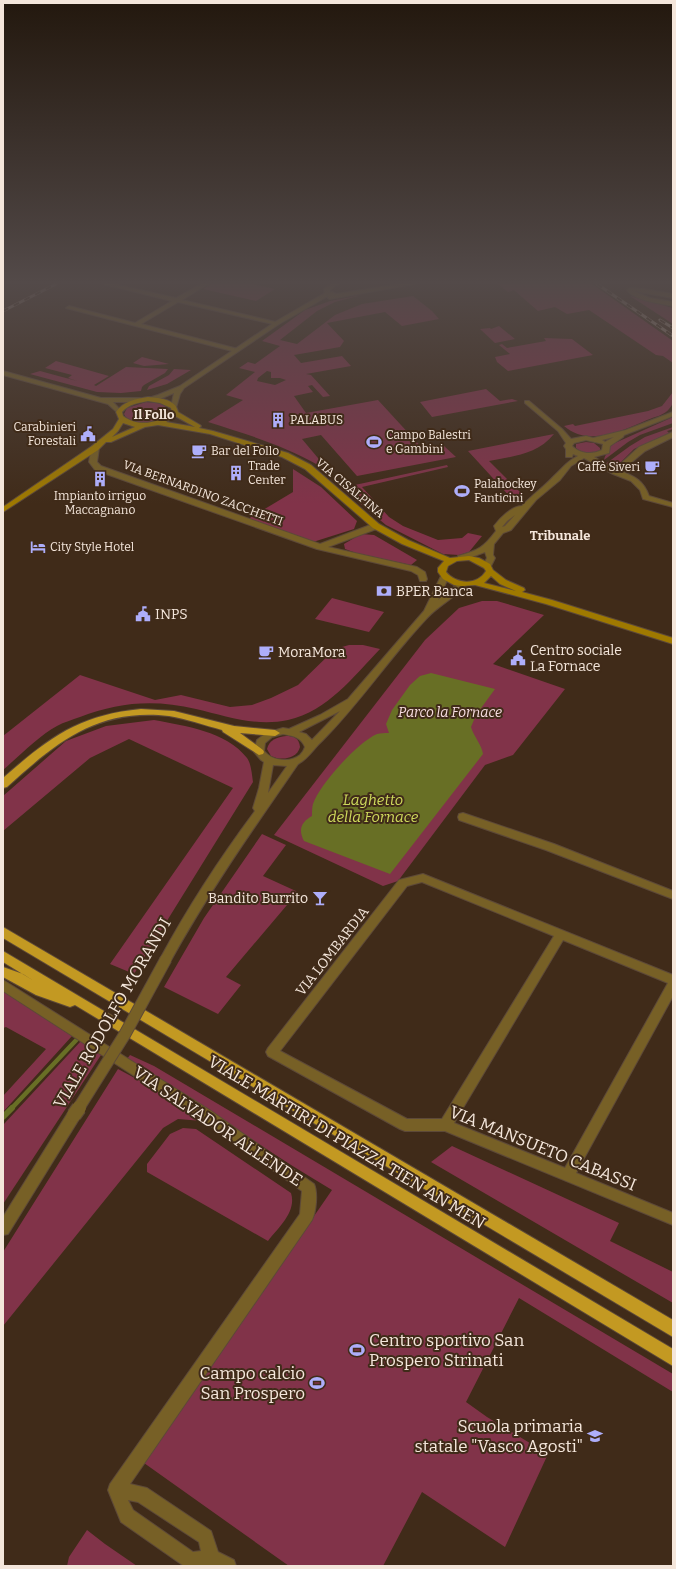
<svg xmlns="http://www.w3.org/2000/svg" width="676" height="1569" viewBox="0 0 676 1569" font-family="Bitter,serif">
  <rect width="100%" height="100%" fill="#402b19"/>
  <g fill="#813349" fill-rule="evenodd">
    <path d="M212 284H253L275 289 256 301 203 289Z"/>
    <path d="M489 284H592L673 341V363L663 356 656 355 589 310 567 314 555 307 538 311 514 290 508 292 498 284Z"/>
    <path d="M362 295 335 302 317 311 280 340 297 344 335 315 362 304 413 296 432 311 439 319 402 326 385 312 327 323 344 341 340 347 294 355 301 363 342 356 351 366 306 374 311 375 330 396 323 397 312 385 308 386 313 392 294 396 306 413 378 400 424 450 444 446 456 457 357 476 321 435 302 439 323 464 318 465C283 445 246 434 208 422L243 400 226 395 255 372 239 368 248 362 255 364 280 346 262 341 305 310 330 301ZM267 371 271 372V378H280L286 380 275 385 257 381 258 378Z"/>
    <path d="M630 296 673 308V324Z"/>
    <path d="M499 326 515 339 495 343 480 329 490 328 491 329Z"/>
    <path d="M544 338 572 339 593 355 508 371 497 362 495 357 510 354 499 345 502 344 507 348 546 341Z"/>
    <path d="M142 357 169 364 144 366 133 363Z"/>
    <path d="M56 361 109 376 94 385 96 386 126 367 168 369 165 373 144 385 142 387 141 391 121 393 97 392 30 374 40 371 77 381 68 378 72 375 45 368Z"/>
    <path d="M174 369 191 370 167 384 147 390 149 386 169 375Z"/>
    <path d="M486 389 500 401 512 399 518 401 432 417 420 402Z"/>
    <path d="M673 392C673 399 674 404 669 409 665 415 654 417 647 420 622 431 588 447 564 426L573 424 575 426 648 411 662 406Z"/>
    <path d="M146 402C154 403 168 402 169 413 161 424 130 428 124 414L127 408Z"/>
    <path d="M673 417V423L640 435 628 442 604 460C605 454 609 452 610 446L615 443Z"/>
    <path d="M673 427V429L667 431 669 433 634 449 613 470 604 465 630 446 645 437Z"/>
    <path d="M554 434C537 455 513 456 489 461L523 495 514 501 468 451Z"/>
    <path d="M586 442 594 443 600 448V450C592 455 583 454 576 448V444Z"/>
    <path d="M447 465 448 467 362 487 389 517 403 526 438 540 462 538 468 533 482 536 469 552 459 555 443 554 386 525 341 488Z"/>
    <path d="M293 469 321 487 357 521 354 529 313 542 248 519 293 492Z"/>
    <path d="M361 534 374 535 417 560 411 565 356 553 345 549 344 544Z"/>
    <path d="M332 598 384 612 369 632 315 619Z"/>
    <path d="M482 601H497L544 615 493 664 565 689 513 755 485 765 398 881 383 886 274 835 425 640 459 608Z"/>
    <path d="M349 645H363L380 649C354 676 328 711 288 720 256 727 226 716 196 709 154 699 119 702 80 717 72 720 64 722 57 726 40 735 18 757 3 770V736L80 675 155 700 181 695 230 707 252 705 271 698 298 685 335 649Z"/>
    <path d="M154 720C185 726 226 731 247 758 251 763 252 775 253 782L134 974 110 964 233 788 129 739 90 758 3 831V796L66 741 106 726Z"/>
    <path d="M286 736C294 736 299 738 300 747 297 759 281 761 271 756L267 749C269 740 277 737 286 736Z"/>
    <path d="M262 834 286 845 263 876 298 892 226 977 241 985 218 1014 164 987 204 918Z"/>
    <path d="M3 990 72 1036 3 1112V1096L46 1049 6 1027 3 1028Z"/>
    <path d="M81 1041 101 1055 3 1204V1125Z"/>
    <path d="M130 1055 154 1066 673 1374V1392L519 1298 466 1402 487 1417 548 1454 505 1547 422 1492 383 1566H289L144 1463 332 1190C262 1149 197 1100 127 1059Z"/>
    <path d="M118 1069 155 1089 202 1121 178 1119 163 1128 3 1326V1252Z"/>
    <path d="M183 1128 196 1129 291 1193C297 1212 278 1228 268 1241L147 1172V1164L170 1134Z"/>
    <path d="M452 1146 619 1223 610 1241 673 1272V1303L431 1162Z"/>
    <path d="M87 1530 105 1544 137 1566H67L69 1557Z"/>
  </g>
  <path fill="#686f25" d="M431 673 495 689 476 715 471 727C474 737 482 745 483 754L390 874 304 841C298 830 301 822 312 816 312 812 312 807 313 804 319 785 358 742 377 734 380 733 385 733 389 733L386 724 392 710 410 685 420 676Z"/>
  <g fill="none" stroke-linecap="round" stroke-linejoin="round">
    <path stroke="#686f25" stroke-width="4.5" d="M11 1109 81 1035"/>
    <path stroke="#686f25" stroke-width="6" d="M3 1117 12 1108"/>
    <g stroke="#5d4938" stroke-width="2">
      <g id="minor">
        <path d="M103 284H113L176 298 201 284H208L182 300 280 323 277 325 178 302 141 324 238 349V351L236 352 66 308 69 306 135 323 172 301Z"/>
        <path d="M331 284H338L330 290 329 295H325L324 289Z"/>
        <path d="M630 288 644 289 673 294V298L634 291 650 298 673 302V306C662 304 633 300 627 290Z"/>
        <path d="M3 371 101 398H140L143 400 140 402H113L122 412 119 414 108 404 3 375Z"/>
        <path d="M525 401H529L562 429 571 439 586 436 593 438 626 430 673 412V416L624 435 623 437 610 446 609 453 594 457 615 469 639 447 673 432V437L645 451 621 471C635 477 643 480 649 496L673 503V507L643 499 640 490 631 481 613 474 584 458 571 466 560 480 536 500 511 530 503 533 494 544 493 555 495 558 490 568H484L483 566 487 558 485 552 464 560H458V556C479 550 483 548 496 531L494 526C500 518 512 506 522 506 532 495 544 487 554 476 564 467 565 463 578 456L573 454 572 457H566V449L564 446 566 443 558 431 525 403ZM614 437 605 442 602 440ZM586 440 603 444 602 450C592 455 580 454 572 446L574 443ZM515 515 505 526 502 527 507 521Z"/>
        <path d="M92 446H98L99 448 97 462 101 466 320 544 373 524H379V528L328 547 417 567 425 572 427 579 426 581H420L418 575 411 571 317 549 95 470 89 462Z"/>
        <path d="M463 813 554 844 673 891V899L546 850 459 820 458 817 459 814Z"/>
        <path d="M423 874 673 975V996L576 1173 673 1213V1225L445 1131H405L400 1129 268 1056 266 1052 268 1048 399 880ZM422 882 554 936 442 1119H407L280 1051 407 886ZM563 940 668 983 565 1168 454 1123Z"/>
        <path d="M3 980 211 1111 314 1184C318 1193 316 1212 312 1220L130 1484 147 1488 211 1531 218 1552 234 1560 236 1566H184L121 1522 108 1490 110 1484 300 1214 302 1191 201 1119 3 991ZM128 1500 138 1502 199 1542 201 1551 193 1552 133 1510Z"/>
      </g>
    </g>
    <g stroke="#5d4938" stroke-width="2">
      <g id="tertiary">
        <path d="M400 284H414L330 299 328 298V296L279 324 184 388 180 394 176 408 171 407 174 393 162 398 148 401 145 399 158 395 180 386 275 322 325 293 332 292 336 294Z"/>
        <path d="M442 574H445L449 576 438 600 460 582H466L467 584C456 597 439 605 427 618 390 657 360 703 322 741 313 749 309 758 298 764 253 829 208 893 170 962L166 963 162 962 160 959C188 907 220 858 255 811L253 808 259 788 264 762 261 760 254 752 257 740 266 733 283 728 289 729 320 715 348 699 424 611ZM340 711 312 740 306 734 299 732ZM283 734C293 736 301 737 305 747 304 750 302 753 300 755 290 763 272 761 264 751L265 743 272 737ZM273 765 287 766 268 793Z"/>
        <path d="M74 1109 79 1111 80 1115 79 1119 8 1234 3 1235V1217L69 1111Z"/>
      </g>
    </g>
    <g stroke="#5d4938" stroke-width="2">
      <path id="secondary" d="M148 397C159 398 176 399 178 412L200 425 201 426 199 428 213 431 288 453 311 465 379 524 408 540 450 558 469 556 479 558 490 564 493 570 506 580 524 588 525 590 522 592 552 600 673 638V644L546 604 475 585 462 586 454 585 443 579 438 572V568L444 561 402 544 373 528 305 469 282 457 210 434 158 425 145 427 111 442H106L98 450 3 512V507L92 446 113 429 119 419 116 412C124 401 135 399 148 397ZM148 401 160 403 171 408 172 412C158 424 138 427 123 416L122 412C129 404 138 403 148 401ZM175 416 195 427 166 422ZM123 423 135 427 112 437 118 431ZM469 560 484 568 486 571C477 586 456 584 446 572L448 566 457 561ZM491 576 500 584 516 591 484 583Z"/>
    </g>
    <g stroke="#5d4938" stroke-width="2">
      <g id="trunk">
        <path d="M141 709 174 711 234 726 275 730 280 733 275 736 240 733 263 750 264 752 263 754 259 755 223 732 222 730C204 725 187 719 169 716 97 708 57 742 7 787L3 788V778C49 738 78 715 141 709Z"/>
        <path d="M3 927 673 1320V1337L3 938Z"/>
        <path d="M3 951 673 1349V1366L75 1005 70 1007 36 995 3 977V967L23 974 34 981 3 962Z"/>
      </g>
    </g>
    <use href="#minor" fill="#776026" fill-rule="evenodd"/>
    <use href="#tertiary" fill="#776026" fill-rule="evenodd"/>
    <use href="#secondary" fill="#9f7900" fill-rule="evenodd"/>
    <use href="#trunk" fill="#c39922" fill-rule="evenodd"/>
    <g stroke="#a18f81" stroke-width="3">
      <g id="rail">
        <path d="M597 284 673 336"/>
        <path d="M3 311 56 284"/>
        <path d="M660 320 673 328"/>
      </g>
    </g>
    <use href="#rail" stroke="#402b19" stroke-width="2" stroke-dasharray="6" stroke-linecap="butt"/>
    <g stroke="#5d4938" stroke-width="13" stroke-linecap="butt">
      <path id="tertiary-bridge-far1" d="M78 1109 125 1034 166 959"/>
    </g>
    <g stroke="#5d4938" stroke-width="16" stroke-linecap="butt">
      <path id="tertiary-bridge" d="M74 1115 79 1108"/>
    </g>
    <use href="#tertiary-bridge-far1" stroke="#776026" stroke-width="11"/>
    <use href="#tertiary-bridge" stroke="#776026" stroke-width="14"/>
  </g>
  <linearGradient id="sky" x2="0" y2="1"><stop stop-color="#23180e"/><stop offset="0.56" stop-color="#534a49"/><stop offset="1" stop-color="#534a49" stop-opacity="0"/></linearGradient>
  <rect width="676" height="504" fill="url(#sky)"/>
  <defs>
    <g id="building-bare" transform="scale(1.2)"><path d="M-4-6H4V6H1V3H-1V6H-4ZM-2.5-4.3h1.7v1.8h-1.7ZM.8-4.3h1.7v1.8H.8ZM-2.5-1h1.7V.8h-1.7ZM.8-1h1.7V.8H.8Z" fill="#aeaefa" stroke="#402b19" stroke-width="2.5" paint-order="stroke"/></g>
    <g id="civic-bare" transform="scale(1.2)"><path d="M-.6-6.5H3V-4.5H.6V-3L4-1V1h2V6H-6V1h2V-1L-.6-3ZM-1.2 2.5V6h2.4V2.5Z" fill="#aeaefa" stroke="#402b19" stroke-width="2.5" paint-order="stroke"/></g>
    <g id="stadium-bare" transform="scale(1.2)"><path d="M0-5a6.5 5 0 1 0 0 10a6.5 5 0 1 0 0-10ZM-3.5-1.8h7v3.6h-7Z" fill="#aeaefa" stroke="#402b19" stroke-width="2.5" paint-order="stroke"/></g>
    <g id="cafe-bare" transform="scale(1.2)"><path d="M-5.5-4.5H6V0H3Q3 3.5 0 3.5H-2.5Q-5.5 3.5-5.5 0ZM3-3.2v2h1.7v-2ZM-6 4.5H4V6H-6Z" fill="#aeaefa" stroke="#402b19" stroke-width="2.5" paint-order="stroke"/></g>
    <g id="hotel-bare" transform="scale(1.2)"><path d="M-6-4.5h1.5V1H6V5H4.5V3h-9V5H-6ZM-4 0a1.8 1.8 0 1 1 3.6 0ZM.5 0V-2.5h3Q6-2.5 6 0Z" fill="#aeaefa" stroke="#402b19" stroke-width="2.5" paint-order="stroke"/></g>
    <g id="bank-bare" transform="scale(1.2)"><path d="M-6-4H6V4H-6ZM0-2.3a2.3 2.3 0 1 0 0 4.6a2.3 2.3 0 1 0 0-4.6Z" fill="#aeaefa" stroke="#402b19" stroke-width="2.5" paint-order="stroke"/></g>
    <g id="bar-bare" transform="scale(1.2)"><path d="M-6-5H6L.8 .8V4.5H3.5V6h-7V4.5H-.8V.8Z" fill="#aeaefa" stroke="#402b19" stroke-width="2.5" paint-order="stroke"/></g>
    <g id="school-bare" transform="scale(1.2)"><path d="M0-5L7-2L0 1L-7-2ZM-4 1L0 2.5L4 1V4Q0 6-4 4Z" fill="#aeaefa" stroke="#402b19" stroke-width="2.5" paint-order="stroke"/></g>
  </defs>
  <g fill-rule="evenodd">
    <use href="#building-bare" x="278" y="420"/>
    <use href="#civic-bare" x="88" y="434"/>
    <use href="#stadium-bare" x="374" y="442"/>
    <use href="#cafe-bare" x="199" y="451"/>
    <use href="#cafe-bare" x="652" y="467"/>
    <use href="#building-bare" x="236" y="473"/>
    <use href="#building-bare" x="100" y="479"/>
    <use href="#stadium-bare" x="462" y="491"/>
    <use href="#hotel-bare" x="38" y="547"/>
    <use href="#bank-bare" x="384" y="591"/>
    <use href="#civic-bare" x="143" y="614"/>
    <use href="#cafe-bare" x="266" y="652"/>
    <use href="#civic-bare" x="518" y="658"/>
    <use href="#bar-bare" x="320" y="898"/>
    <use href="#stadium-bare" x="357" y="1350"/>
    <use href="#stadium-bare" x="317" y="1383"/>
    <use href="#school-bare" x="595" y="1436"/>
  </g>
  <g text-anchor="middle" stroke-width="4" stroke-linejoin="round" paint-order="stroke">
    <g font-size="12" fill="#f4e6db" stroke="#402b19" text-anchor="start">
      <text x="290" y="424">PALABUS</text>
      <text x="76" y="431" text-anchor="end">Carabinieri<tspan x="76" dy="14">Forestali</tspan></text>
      <text x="386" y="439">Campo Balestri<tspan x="386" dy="14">e Gambini</tspan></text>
      <text x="211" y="455">Bar del Follo</text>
      <text x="248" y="470">Trade<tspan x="248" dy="14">Center</tspan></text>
      <text x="640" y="471" text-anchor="end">Caffè Siveri</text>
      <text x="474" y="488">Palahockey<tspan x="474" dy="14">Fanticini</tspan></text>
      <text x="100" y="500" text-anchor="middle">Impianto irriguo<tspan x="100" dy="14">Maccagnano</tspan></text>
      <text x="50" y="551">City Style Hotel</text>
    </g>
    <g font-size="12" fill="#f4e6db" stroke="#402b19">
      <text transform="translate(350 488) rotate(40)" y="4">VIA CISALPINA</text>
      <text transform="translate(203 493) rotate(20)" y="4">VIA BERNARDINO ZACCHETTI</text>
    </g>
    <g font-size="13" font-weight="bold" fill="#f4e6db" stroke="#402b19">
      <text x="154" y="419">Il Follo</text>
      <text x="560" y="540">Tribunale</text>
    </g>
    <g font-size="14" fill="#f4e6db" stroke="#402b19" text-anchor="start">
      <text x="396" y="596">BPER Banca</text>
      <text x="155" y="619">INPS</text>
      <text x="530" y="655">Centro sociale<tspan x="530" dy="16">La Fornace</tspan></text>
      <text x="278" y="657">MoraMora</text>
      <text x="308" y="903" text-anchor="end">Bandito Burrito</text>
    </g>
    <g font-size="14" font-style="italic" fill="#f7dde1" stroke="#402b19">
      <text x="450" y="717">Parco la Fornace</text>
    </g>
    <g font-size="14" fill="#f4e6db" stroke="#402b19">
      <text transform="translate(332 951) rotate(-52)" y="5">VIA LOMBARDIA</text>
    </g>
    <g font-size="15" font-style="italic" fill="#ceda5c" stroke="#402b19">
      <text x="373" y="805">Laghetto<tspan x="373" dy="17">della Fornace</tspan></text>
    </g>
    <g font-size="17" fill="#f4e6db" stroke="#402b19">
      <text transform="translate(112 1013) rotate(-60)" y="6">VIALE RODOLFO MORANDI</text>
      <text transform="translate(218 1126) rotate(34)" y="6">VIA SALVADOR ALLENDE</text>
      <text transform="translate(347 1142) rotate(31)" y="6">VIALE MARTIRI DI PIAZZA TIEN AN MEN</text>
      <text transform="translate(543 1148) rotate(22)" y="6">VIA MANSUETO CABASSI</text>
    </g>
    <g font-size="17" fill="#f4e6db" stroke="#402b19" text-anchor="end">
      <text x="369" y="1346" text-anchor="start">Centro sportivo San<tspan x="369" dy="20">Prospero Strinati</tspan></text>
      <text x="305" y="1379">Campo calcio<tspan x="305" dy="20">San Prospero</tspan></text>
      <text x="583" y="1432">Scuola primaria<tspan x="583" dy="20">statale "Vasco Agosti"</tspan></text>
    </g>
  </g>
  <rect width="676" height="1569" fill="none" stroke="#f4e6db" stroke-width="8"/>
</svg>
